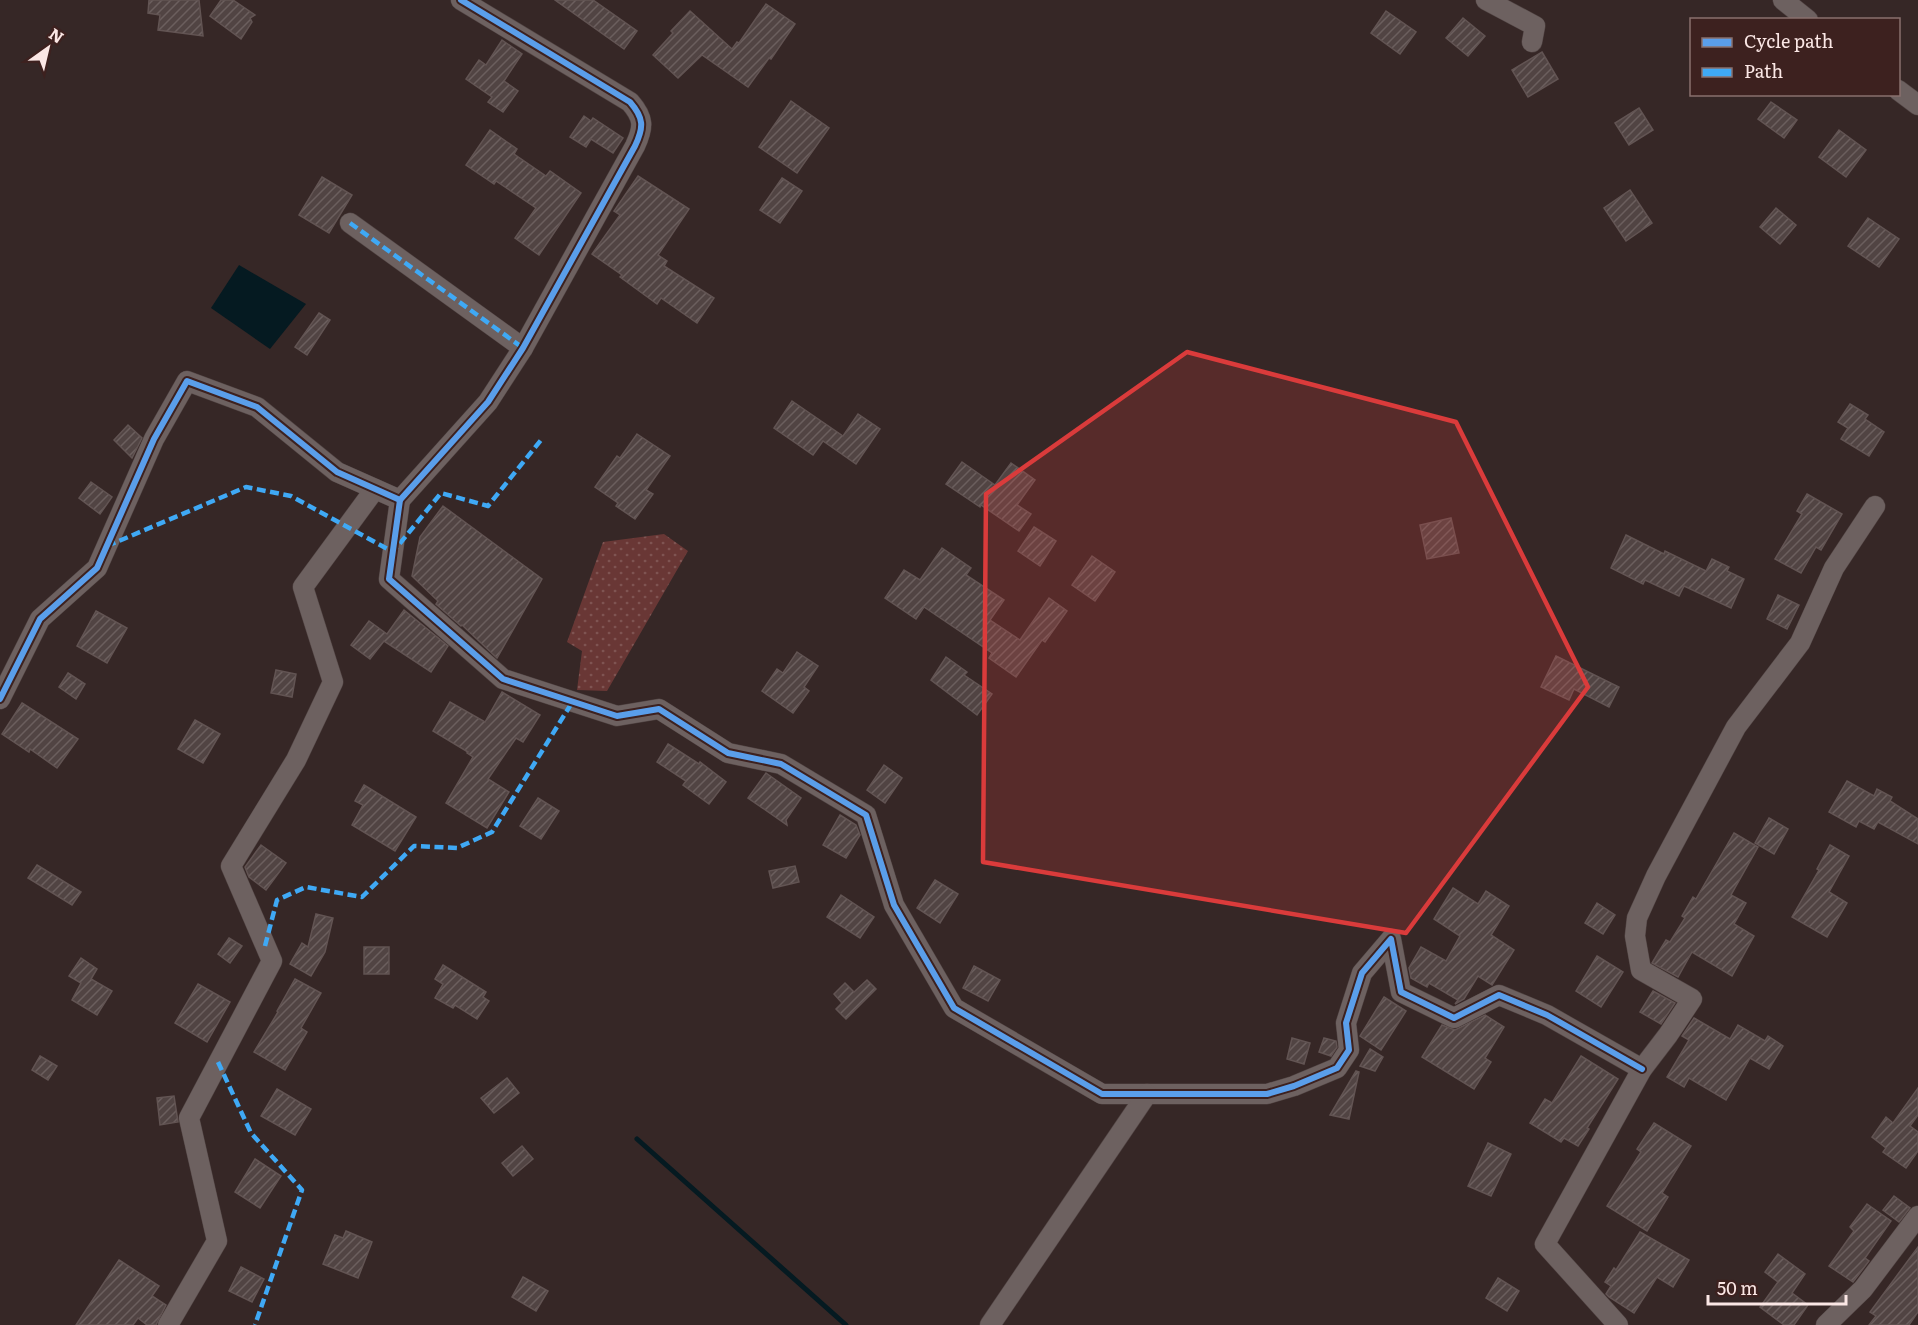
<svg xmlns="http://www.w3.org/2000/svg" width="1918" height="1325" viewBox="0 0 1918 1325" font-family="Literata,serif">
  <defs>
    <pattern id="grass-dots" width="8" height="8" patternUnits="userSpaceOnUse" patternTransform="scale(1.5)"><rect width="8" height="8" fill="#693735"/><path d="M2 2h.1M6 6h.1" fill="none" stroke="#7f5452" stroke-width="1.8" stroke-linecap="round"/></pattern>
    <pattern id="building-hatch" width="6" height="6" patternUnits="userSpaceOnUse" patternTransform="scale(1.5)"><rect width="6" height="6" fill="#514443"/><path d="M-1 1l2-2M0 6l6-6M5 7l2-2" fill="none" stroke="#6b5f5e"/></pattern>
  </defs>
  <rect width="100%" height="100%" fill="#362726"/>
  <path fill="url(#grass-dots)" d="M664 534 688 551 607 691 577 690 582 651 567 642 603 542Z"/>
  <path fill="#051a21" d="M239 265 306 304 270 349 211 308Z"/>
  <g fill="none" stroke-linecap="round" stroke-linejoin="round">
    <path stroke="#051a21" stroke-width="5" d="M637 1139 846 1325"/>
  </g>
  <g fill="url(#building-hatch)" stroke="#625453" stroke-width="1.5">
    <path d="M149 0H199L203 36 158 30 160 15 148 13Z"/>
    <path d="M221 0H233L255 15 250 18 252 22 241 39 210 16Z"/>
    <path d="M555 0H593L637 31 624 49Z"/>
    <path d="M766 4 795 24 771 59 769 58 748 87 702 55 678 78 653 55 673 33 671 31 690 11 732 49 737 42 739 43Z"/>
    <path d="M1386 11 1416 32 1400 54 1371 33Z"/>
    <path d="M1463 18 1485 36 1468 56 1446 38Z"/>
    <path d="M502 40 522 54 504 81 518 91 503 112 488 102 492 97 466 79 479 60 486 65Z"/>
    <path d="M1542 52 1558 79 1528 97 1512 70Z"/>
    <path d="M791 101 829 128 797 173 759 147Z"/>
    <path d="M1771 102 1797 120 1784 138 1758 119Z"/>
    <path d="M1639 108 1653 130 1629 145 1615 123Z"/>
    <path d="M584 116 591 121 593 118 623 138 613 153 591 139 586 147 570 137Z"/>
    <path d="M490 130 517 149 514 154 546 176 550 171 581 193 539 255 515 238 536 208 496 181 494 184 466 165Z"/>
    <path d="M1839 130 1866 150 1846 177 1819 157Z"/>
    <path d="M638 176 689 209 658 255 667 261 664 266 714 298 697 323 661 298 657 304 620 277 622 275 592 254 620 215 614 211Z"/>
    <path d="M322 177 352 195 329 233 299 215Z"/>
    <path d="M782 178 802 191 780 223 760 210Z"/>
    <path d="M1630 190 1652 223 1626 241 1604 208Z"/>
    <path d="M1776 208 1796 225 1780 244 1760 227Z"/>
    <path d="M1868 218 1899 239 1879 267 1848 246Z"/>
    <path d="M319 313 330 320 307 355 295 347Z"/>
    <path d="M792 401 843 436 858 414 880 429 856 464 823 441 813 455 774 428Z"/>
    <path d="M1850 404 1868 415 1865 419 1884 432 1869 456 1841 439 1848 428 1838 422Z"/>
    <path d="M128 425 142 438 132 458 114 440Z"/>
    <path d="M637 434 670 456 646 490 653 494 635 519 616 506 618 503 595 487 617 456 620 458Z"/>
    <path d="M962 462 995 485 1011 463 1035 480 1017 505 1031 514 1019 531 981 505 980 507 946 484Z"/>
    <path d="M91 482 112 497 100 514 79 498Z"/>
    <path d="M1807 494 1842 514 1821 550 1816 547 1801 573 1775 559 1802 514 1797 511Z"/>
    <path d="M443 506 542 579 497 658 462 625 461 626 436 604 438 601 412 576 420 537Z"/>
    <path d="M1451 518 1459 553 1427 559 1420 525Z"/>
    <path d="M1034 527 1056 541 1040 566 1018 551Z"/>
    <path d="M1626 535 1664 554 1665 551 1706 571 1712 559 1729 567 1727 571 1744 579 1731 608 1684 586 1679 596 1645 580 1643 584 1611 568Z"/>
    <path d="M942 548 971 568 966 575 1004 600 990 620 1020 640 1049 598 1067 611 1045 642 1042 640 1016 677 989 658 992 653 924 607 916 619 885 598 904 570 920 580Z"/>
    <path d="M1092 556 1115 572 1095 601 1072 585Z"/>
    <path d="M1778 595 1799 605 1787 629 1767 619Z"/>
    <path d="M404 610 448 646 431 672 384 641 370 659 351 645 369 621 387 634Z"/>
    <path d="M96 611 127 628 107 663 77 646Z"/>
    <path d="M797 652 818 666 804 687 809 691 793 713 762 691 777 669 783 673Z"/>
    <path d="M1556 656 1619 687 1609 707 1574 689 1569 700 1541 687Z"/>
    <path d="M946 657 967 672 964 675 992 694 977 715 931 680Z"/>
    <path d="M276 670 296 674 292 697 271 693Z"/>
    <path d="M68 673 85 684 76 699 59 687Z"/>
    <path d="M502 692 540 715 523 742 516 738 488 779 509 792 487 828 446 803 473 757 467 753 468 752 433 731 450 702 485 722Z"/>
    <path d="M22 703 78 739 57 768 30 749 29 752 2 734Z"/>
    <path d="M195 720 220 734 203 763 178 749Z"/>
    <path d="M668 744 699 764 700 762 726 782 709 804 683 785 686 781 657 762Z"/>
    <path d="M884 765 902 778 885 803 867 790Z"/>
    <path d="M766 773 801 798 786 820 787 825 748 798Z"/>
    <path d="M1847 781 1874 796 1877 789 1892 797 1890 801 1918 819V844L1878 822 1874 829 1859 821 1856 827 1829 812Z"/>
    <path d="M364 785 416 817 395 851 352 825 363 805 355 801Z"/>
    <path d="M538 798 559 811 541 839 520 826Z"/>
    <path d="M840 815 856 825 860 835 846 858 823 845Z"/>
    <path d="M1769 818 1788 829 1774 854 1755 843Z"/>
    <path d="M1734 833 1758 847 1731 895 1746 903 1734 924 1754 936 1732 976 1692 952 1678 977 1652 963 1666 940 1670 942 1685 918 1682 916 1693 897 1696 899Z"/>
    <path d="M261 845 286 863 266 890 249 877 245 867Z"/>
    <path d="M1830 845 1849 856 1829 892 1847 903 1827 937 1792 917 1819 870 1817 869Z"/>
    <path d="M37 865 81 892 72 905 28 878Z"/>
    <path d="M795 866 799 882 773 888 769 871Z"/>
    <path d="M935 880 958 894 940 923 917 908Z"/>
    <path d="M1453 888 1478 904 1486 891 1509 906 1491 935 1514 950 1492 985 1478 976 1464 999 1455 1004 1458 1000 1429 983 1427 987 1411 978 1409 968 1421 947 1446 961 1460 936 1434 919Z"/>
    <path d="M841 895 874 917 860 938 827 917Z"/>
    <path d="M1597 903 1615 915 1603 934 1585 923Z"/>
    <path d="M316 914 333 918 325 952 311 976 290 964 302 943 308 947Z"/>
    <path d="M229 938 242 946 230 963 218 954Z"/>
    <rect x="364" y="947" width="25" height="27"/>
    <path d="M1597 956 1623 972 1601 1007 1576 991Z"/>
    <path d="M81 958 97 969 91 979 112 991 97 1015 72 1000 81 983 69 976Z"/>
    <path d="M443 965 486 992 483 997 489 1001 477 1019 455 1005 453 1008 435 998 443 984 435 979Z"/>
    <path d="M974 966 1000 980 988 1001 963 988Z"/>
    <path d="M295 979 321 993 301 1028 307 1032 285 1070 254 1052 278 1012 277 1011Z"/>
    <path d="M867 980 876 989 846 1019 836 1009 842 1003 834 994 845 983 854 992Z"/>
    <path d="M198 984 230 1002 207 1042 175 1023Z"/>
    <path d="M1653 991 1675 1003 1661 1024 1640 1012Z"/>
    <path d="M1384 997 1406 1011 1381 1050 1360 1036Z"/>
    <path d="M1485 1015 1504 1027 1485 1058 1491 1062 1474 1089 1422 1057 1442 1025 1455 1030Z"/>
    <path d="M1694 1018 1730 1039 1738 1025 1765 1041 1768 1036 1783 1046 1769 1069 1750 1058 1726 1100 1689 1078 1684 1087 1667 1077 1689 1040 1682 1036Z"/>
    <path d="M1292 1038 1310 1043 1304 1064 1287 1059Z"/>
    <path d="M1324 1038 1336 1041 1337 1047 1331 1056 1319 1052Z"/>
    <path d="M1370 1049 1383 1057 1375 1071 1360 1066Z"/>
    <path d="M40 1056 57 1066 48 1080 32 1070Z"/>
    <path d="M1581 1056 1618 1079 1587 1128 1589 1129 1578 1146 1564 1138 1561 1142 1530 1123 1545 1099 1552 1103Z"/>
    <path d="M1356 1071 1359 1072 1349 1119 1330 1115Z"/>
    <path d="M507 1078 519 1093 494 1113 481 1098Z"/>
    <path d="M1918 1088V1115L1910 1126 1918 1132V1151L1906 1168 1883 1152 1886 1148 1872 1137 1886 1117 1893 1123Z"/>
    <path d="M277 1089 311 1109 295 1135 261 1116Z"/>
    <path d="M174 1096 178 1122 160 1125 157 1098Z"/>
    <path d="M1654 1123 1691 1146 1662 1193 1668 1197 1647 1231 1607 1206 1641 1152 1637 1149Z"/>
    <path d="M1488 1143 1511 1154 1491 1196 1468 1186Z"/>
    <path d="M522 1146 533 1159 513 1176 502 1163Z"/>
    <path d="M255 1159 281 1176 260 1208 235 1192Z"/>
    <path d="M1894 1196 1910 1208 1899 1222 1883 1210Z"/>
    <path d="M1867 1204 1891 1221 1865 1258 1869 1261 1853 1282 1829 1266 1854 1231 1850 1227Z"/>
    <path d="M346 1231 372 1242 358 1278 323 1264 335 1235 343 1238Z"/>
    <path d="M1640 1232 1689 1260 1673 1287 1657 1277 1634 1313 1609 1297 1606 1294 1611 1286 1605 1282 1614 1268 1616 1270Z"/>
    <path d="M1918 1247V1312L1909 1325H1869L1876 1316 1870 1312Z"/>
    <path d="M1778 1254 1805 1274 1792 1293 1808 1305 1794 1325H1784L1760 1307 1778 1282 1765 1272Z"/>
    <path d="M119 1260 159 1286 152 1296 166 1305 156 1325H147L138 1318 133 1325H76Z"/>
    <path d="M241 1267 264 1279 252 1302 229 1291Z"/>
    <path d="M523 1277 548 1291 536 1311 512 1297Z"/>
    <path d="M1498 1278 1519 1291 1507 1311 1486 1298Z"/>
  </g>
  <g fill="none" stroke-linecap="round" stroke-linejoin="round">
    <g stroke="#514443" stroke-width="21">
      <g id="street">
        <path d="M1486 0 1535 26 1532 42"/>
        <path d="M1783 0 1808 20"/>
        <path d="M1898 90 1918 105"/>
        <path d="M350 223 523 348"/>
        <path d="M400 500 389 579 503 679 617 716 659 709 728 753 781 764 866 815 894 905 954 1008 1102 1094H1267L1294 1086 1337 1068 1349 1050 1346 1023 1362 973 1391 939 1401 992 1454 1018 1499 995 1547 1015 1642 1069"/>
        <path d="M0 699 40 619 97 568 154 439 187 381 257 407 337 472 400 500 488 402 523 348 635 146C644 127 644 118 630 102L461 0"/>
        <path d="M168 1325 217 1241 189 1118 272 961 231 866 296 760 333 682 303 587 375 489"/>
        <path d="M990 1325 1147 1094"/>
        <path d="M1618 1325 1545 1244 1642 1069 1668 1035 1692 999 1641 970 1635 936 1637 918 1656 876 1736 727 1800 643 1834 568 1875 506"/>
        <path d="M1826 1325 1863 1289 1918 1216"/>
      </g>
    </g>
    <use href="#street" stroke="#6d6160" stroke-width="20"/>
    <g stroke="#3fa9f5" stroke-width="4.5" stroke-dasharray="9 4.5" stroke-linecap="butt">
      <path d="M350 223 523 348"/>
      <path d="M107 546 246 487 291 496 393 552 441 493 488 506 541 440"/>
      <path d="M265 946 277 900 306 887 362 897 414 846 457 848 492 832 573 701"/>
      <path d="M218 1062 251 1133 302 1190 255 1325"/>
    </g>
    <g stroke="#3d211f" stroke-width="10">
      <g id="cycleway">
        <path d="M400 500 389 579 503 679 617 716 659 709 728 753 781 764 866 815 894 905 954 1008 1102 1094H1267L1294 1086 1337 1068 1349 1050 1346 1023 1362 973 1391 939 1401 992 1454 1018 1499 995 1547 1015 1642 1069"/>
        <path d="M0 699 40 619 97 568 154 439 187 381 257 407 337 472 400 500 488 402 523 348 635 146C644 127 644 118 630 102L461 0"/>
      </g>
    </g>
    <use href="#cycleway" stroke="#5a9eea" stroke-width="6"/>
  </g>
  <path fill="#da3b3b" fill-opacity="0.2" stroke="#da3b3b" stroke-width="4.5" stroke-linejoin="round" d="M1187 352 1456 422 1588 687 1406 933 983 862 986 494Z"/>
  <rect x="1690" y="18" width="210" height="78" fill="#3d211f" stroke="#89706e" stroke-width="1.5"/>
  <rect x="1702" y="38" width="30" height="9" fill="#5a9eea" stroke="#89706e" stroke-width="1.5"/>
  <text x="1744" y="48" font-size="18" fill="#fbe7e5">Cycle path</text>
  <rect x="1702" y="68" width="30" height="9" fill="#3fa9f5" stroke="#89706e" stroke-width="1.5"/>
  <text x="1744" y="78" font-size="18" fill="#fbe7e5">Path</text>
  <g transform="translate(48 48) rotate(34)" stroke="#3d211f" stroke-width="4.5" paint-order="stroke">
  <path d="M0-4.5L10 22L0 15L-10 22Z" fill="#fbe7e5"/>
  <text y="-9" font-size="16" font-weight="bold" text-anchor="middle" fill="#fbe7e5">N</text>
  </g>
  <path d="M1708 1295v9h138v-9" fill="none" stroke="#fbe7e5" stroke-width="3"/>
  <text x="1717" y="1295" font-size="18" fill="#fbe7e5" stroke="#3d211f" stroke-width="4.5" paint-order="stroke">50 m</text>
</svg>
